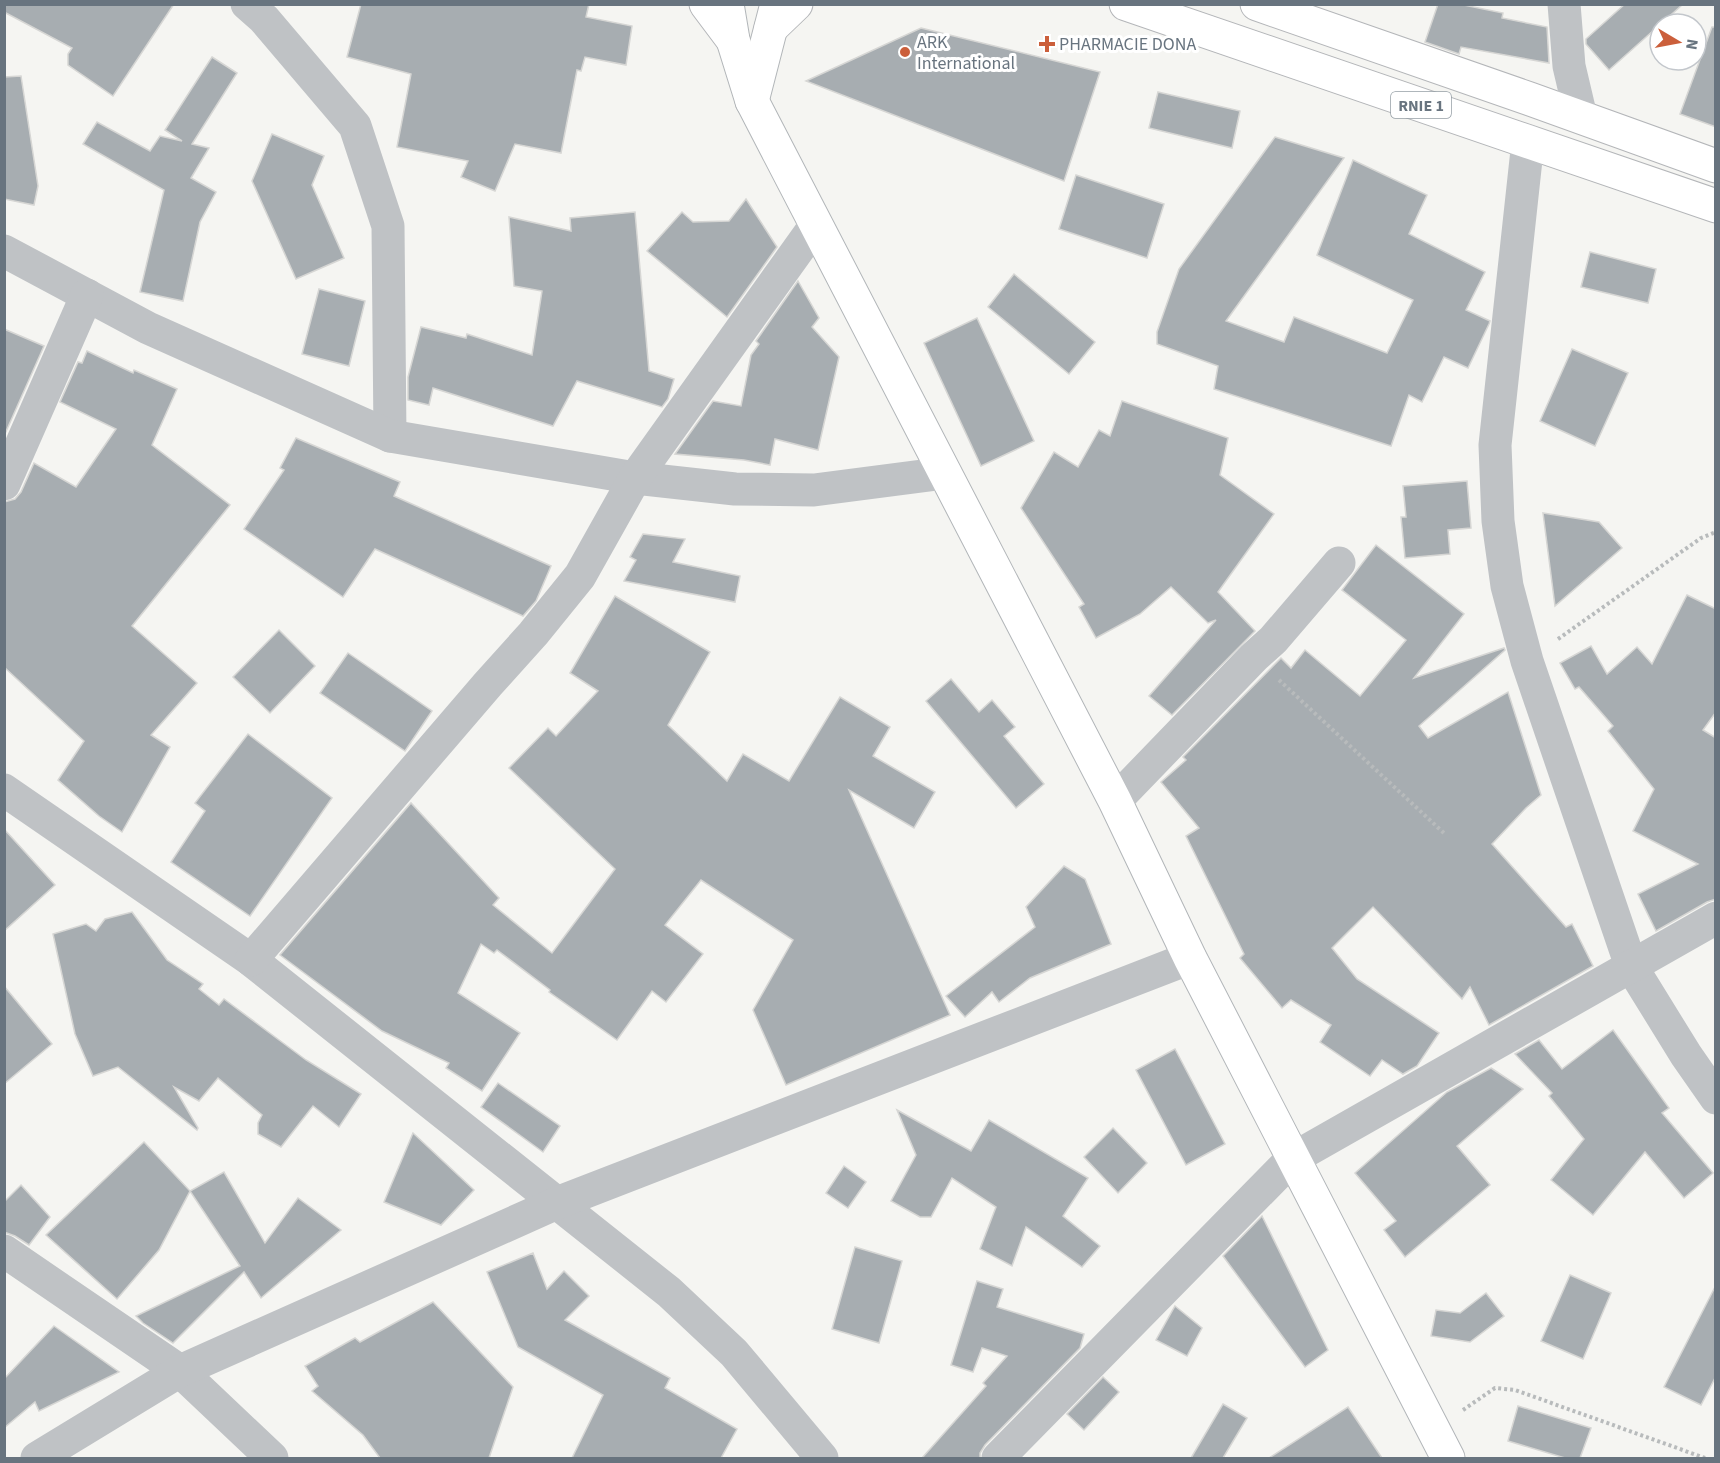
<svg xmlns="http://www.w3.org/2000/svg" width="1720" height="1463" viewBox="0 0 1720 1463" font-family="'Source Sans 3',sans-serif">
  <rect width="100%" height="100%" fill="#f5f5f2"/>
  <g fill="#a7adb1" stroke="#d6d6d4" stroke-width="1.5">
    <path d="M4 4H174L113 96 68 65V54L72 48 4 12Z"/>
    <path d="M361 4H589L586 17 632 26 626 65 585 57 581 71 577 70 561 153 515 144 495 191 461 177 468 161 397 147 411 74 347 57Z"/>
    <path d="M1438 4H1459L1503 13 1502 18 1547 27 1549 63 1461 47 1459 54 1425 42Z"/>
    <path d="M1625 4 1682 5 1609 70 1586 44V39Z"/>
    <path d="M1712 27H1716V127L1680 114Z"/>
    <path d="M921 28 1100 72 1064 181 806 81Z"/>
    <path d="M212 57 237 73 192 144 209 148 191 178 216 192 200 222 183 301 140 292 164 190 83 144 97 122 150 151 160 136 182 141 165 130Z"/>
    <path d="M21 76 38 186 34 205 4 199V77Z"/>
    <path d="M1158 92 1240 111 1232 148 1149 128Z"/>
    <path d="M272 134 324 156 312 185 344 258 296 279 252 181Z"/>
    <path d="M1275 137 1344 158 1226 321 1284 342 1294 317 1387 353 1413 300 1317 255 1353 160 1427 195 1409 234 1485 272 1466 310 1490 321 1489 324 1468 368 1444 357 1422 402 1409 395 1391 446 1214 389 1218 366 1157 344V332L1179 269Z"/>
    <path d="M1076 175 1164 204 1147 258 1059 229Z"/>
    <path d="M746 199 777 247 727 317 647 251 682 212 693 222 729 221Z"/>
    <path d="M635 212 649 371 674 379 668 399 662 407 577 381 553 426 433 388 429 405 408 400V377L421 327 466 338 467 334 532 355 542 291 514 286 509 217 571 231 570 218Z"/>
    <path d="M1590 252 1656 269 1648 303 1581 287Z"/>
    <path d="M1014 274 1095 342 1069 374 988 307Z"/>
    <path d="M798 281 819 318 812 327 839 357 818 450 775 439 770 465 744 460 675 454 713 401 741 406 751 355 759 344 756 341Z"/>
    <path d="M319 289 365 301 349 366 302 354Z"/>
    <path d="M977 318 1034 441 981 466 924 343Z"/>
    <path d="M4 329 44 346 4 436Z"/>
    <path d="M1572 349 1628 373 1595 446 1540 421Z"/>
    <path d="M87 351 133 373 134 370 177 389 152 445 230 505 132 626 197 683 151 735 170 747 122 832 99 816 58 780 84 741 4 667V502L15 499 21 492 34 463 76 487 116 429 60 402 78 362 82 363Z"/>
    <path d="M1122 401 1228 438 1220 475 1274 514 1218 592 1255 631 1172 715 1149 696 1216 620 1208 623 1171 587 1140 614 1096 638 1079 607 1084 604 1021 508 1054 452 1078 467 1099 430 1110 436Z"/>
    <path d="M296 438 400 482 394 496 551 566 536 601 523 616 375 549 343 597 244 529 284 470 280 468Z"/>
    <path d="M1467 481 1471 528 1448 530 1450 554 1405 558 1401 517H1406L1403 486Z"/>
    <path d="M1543 513 1599 522 1622 548 1555 606Z"/>
    <path d="M643 534 685 539 673 562 740 576 735 602 624 581 636 560 630 557Z"/>
    <path d="M1376 545 1464 614 1414 678 1504 648 1505 650 1419 726 1428 738 1508 692 1541 795 1526 808 1492 844 1566 927 1572 924 1593 966 1489 1025 1470 987 1462 999 1373 907 1332 948 1357 979 1439 1033 1417 1066 1403 1074 1382 1060 1370 1076 1320 1042 1331 1025 1291 1000 1282 1008 1240 958 1244 954 1186 836 1199 828 1161 782 1186 760 1183 757 1281 658 1291 668 1305 650 1360 696 1406 640 1342 590Z"/>
    <path d="M1687 595 1716 609V712L1703 730 1716 738V899L1707 902 1656 931 1638 894 1698 864 1633 831 1654 789 1608 731 1613 726 1579 687 1575 689 1560 663 1591 646 1607 674 1637 647 1652 664Z"/>
    <path d="M615 596 710 652 668 725 727 781 743 754 789 781 840 697 890 727 873 756 935 792 914 828 849 790 950 1015 786 1085 753 1010 793 940 701 880 665 925 703 954 666 1002 652 991 617 1040 549 992 550 990 497 950 494 953 481 944 458 993 520 1033 482 1091 446 1068 449 1063 382 1031 280 955 411 803 499 898 493 905 552 953 615 869 509 768 548 728 556 736 598 691 570 673Z"/>
    <path d="M279 630 315 666 270 713 233 677Z"/>
    <path d="M348 653 432 711 405 751 320 693Z"/>
    <path d="M951 679 979 712 992 700 1015 727 1004 736 1044 784 1016 808 926 701Z"/>
    <path d="M248 734 332 798 250 916 171 862 205 811 195 803Z"/>
    <path d="M4 829 55 885 4 931Z"/>
    <path d="M1064 866 1085 879 1111 944 1030 978 999 1002 992 992 965 1017 946 996 1035 927 1026 907Z"/>
    <path d="M132 912 167 960 203 984 199 989 219 1005 224 999 306 1060 361 1094 339 1127 313 1106 281 1147 258 1134V1123L262 1115 218 1078 199 1101 174 1087 198 1128 197 1130 118 1067 93 1076 75 1034 53 934 86 924 96 931 105 919Z"/>
    <path d="M4 986 52 1044 4 1084Z"/>
    <path d="M1613 1030 1669 1108 1662 1113 1713 1173 1684 1198 1645 1152 1593 1215 1551 1180 1584 1139 1549 1096 1552 1093 1515 1054 1539 1040 1562 1069Z"/>
    <path d="M1175 1049 1225 1144 1186 1165 1136 1070Z"/>
    <path d="M1491 1068 1523 1089 1457 1146 1490 1185 1405 1257 1384 1230 1396 1221 1355 1173 1447 1092Z"/>
    <path d="M498 1083 560 1126 543 1152 481 1107Z"/>
    <path d="M897 1110 971 1151 989 1120 1088 1178 1063 1216 1100 1246 1082 1267 1026 1227 1012 1266 980 1249 996 1207 952 1178 931 1217H920L891 1201 916 1155Z"/>
    <path d="M1113 1128 1147 1163 1118 1193 1084 1157Z"/>
    <path d="M413 1133 474 1190 441 1225 384 1202Z"/>
    <path d="M144 1142 190 1191 159 1250 117 1299 46 1235Z"/>
    <path d="M844 1166 866 1182 848 1208 826 1193Z"/>
    <path d="M224 1172 265 1243 298 1198 341 1230 261 1298 244 1272 173 1343 143 1323 136 1316 240 1266 190 1191Z"/>
    <path d="M21 1185 50 1217 29 1245 15 1236 4 1232V1202Z"/>
    <path d="M1262 1216 1328 1350 1305 1367 1223 1256Z"/>
    <path d="M855 1247 902 1261 879 1343 832 1329Z"/>
    <path d="M533 1253 547 1289 564 1271 589 1296 565 1320 670 1378 665 1388 737 1429 721 1458H572L603 1395 518 1347 487 1272Z"/>
    <path d="M1570 1275 1611 1293 1583 1359 1541 1341Z"/>
    <path d="M977 1281 1003 1289 997 1307 1084 1334 1080 1348 985 1445 980 1453V1458H922L986 1386 983 1383 1007 1356 982 1348 973 1372 951 1365Z"/>
    <path d="M1716 1285V1376L1701 1405 1664 1387Z"/>
    <path d="M1486 1293 1504 1316 1470 1342 1431 1336 1436 1310 1460 1313Z"/>
    <path d="M433 1302 513 1387 489 1458H380L363 1435 312 1391 318 1386 305 1366 355 1338 360 1342Z"/>
    <path d="M1175 1306 1202 1328 1187 1356 1156 1340Z"/>
    <path d="M54 1326 119 1372 39 1411 35 1402 4 1428V1379Z"/>
    <path d="M1103 1377 1119 1392 1084 1430 1067 1414Z"/>
    <path d="M1223 1404 1247 1418 1223 1458H1191Z"/>
    <path d="M1518 1406 1591 1428 1580 1458H1565L1508 1441Z"/>
    <path d="M1348 1407 1382 1458H1269Z"/>
  </g>
  <g fill="none" stroke-linecap="round" stroke-linejoin="round">
    <g stroke="#b2b6b9" stroke-width="35">
      <g id="major">
        <path d="M727 4 733 40 752 101 1115 801 1190 958 1448 1458"/>
        <path d="M752 101 777 4"/>
      </g>
    </g>
    <g stroke="#b4b6b9" stroke-width="35">
      <g id="highway">
        <path d="M706 4 733 40"/>
        <path d="M1126 4 1716 206"/>
        <path d="M1257 4 1530 99 1716 166"/>
        <path d="M771 28 796 4"/>
      </g>
    </g>
    <g stroke="#b8bbbc" stroke-width="4" stroke-dasharray="3 3" stroke-linecap="butt">
      <path d="M1558 639 1701 538 1716 532"/>
      <path d="M1279 680 1446 835"/>
      <path d="M1463 1410 1495 1388 1515 1390 1705 1458"/>
    </g>
    <g stroke="#bfc2c5" stroke-width="33">
      <path d="M247 4 264 19 355 126 388 226 390 436"/>
      <path d="M1564 4 1569 66 1581 117"/>
      <path d="M1528 141 1495 445 1498 521 1507 586 1527 661 1631 966 1686 1055 1716 1098"/>
      <path d="M4 251 148 328 390 436 635 478 735 489 814 490 945 473"/>
      <path d="M4 484 87 295"/>
      <path d="M4 790 251 960 669 1292 734 1353 822 1458"/>
      <path d="M1115 801 1254 657 1273 640 1339 563"/>
      <path d="M251 960 488 684 533 634 580 576 635 478 815 226"/>
      <path d="M4 1251 180 1371 272 1458"/>
      <path d="M37 1458 180 1371 557 1203 1190 958"/>
      <path d="M998 1458 1292 1159 1716 918"/>
    </g>
    <use href="#major" stroke="#fff" stroke-width="33"/>
    <use href="#highway" stroke="#fff" stroke-width="33"/>
  </g>
  <g fill="#cb5f3b" stroke="#fff" stroke-width="2">
    <path d="M1044 35h6v6h6v6h-6v6h-6v-6h-6v-6h6z"/>
    <circle cx="905" cy="52" r="6"/>
  </g>
  <g text-anchor="middle" stroke-width="6" stroke-linejoin="round" paint-order="stroke">
    <rect fill="#fff" stroke="#959ea5" stroke-width="1.5" x="1391" y="92" width="60" height="26" rx="4.5"/>
    <g font-size="16" font-weight="bold" fill="#68747f">
      <text x="1421" y="111">RNIE 1</text>
    </g>
    <g font-size="18" fill="#68747f" stroke="#fff" text-anchor="start">
      <text x="917" y="48">ARK<tspan x="917" dy="21">International</tspan></text>
      <text x="1059" y="50">PHARMACIE DONA</text>
    </g>
  </g>
  <rect width="1720" height="1463" fill="none" stroke="#68747f" stroke-width="12"/>
  <g transform="translate(1678 42) rotate(100)"><circle r="28" fill="#ffffff" stroke="#c3c7cc" stroke-width="1.5"/>
  <path d="M0-4.5L10 22L0 15L-10 22Z" fill="#cb5f3b"/>
  <text y="-9" font-size="16" font-weight="bold" text-anchor="middle" fill="#68747f">N</text>
  </g>
</svg>
